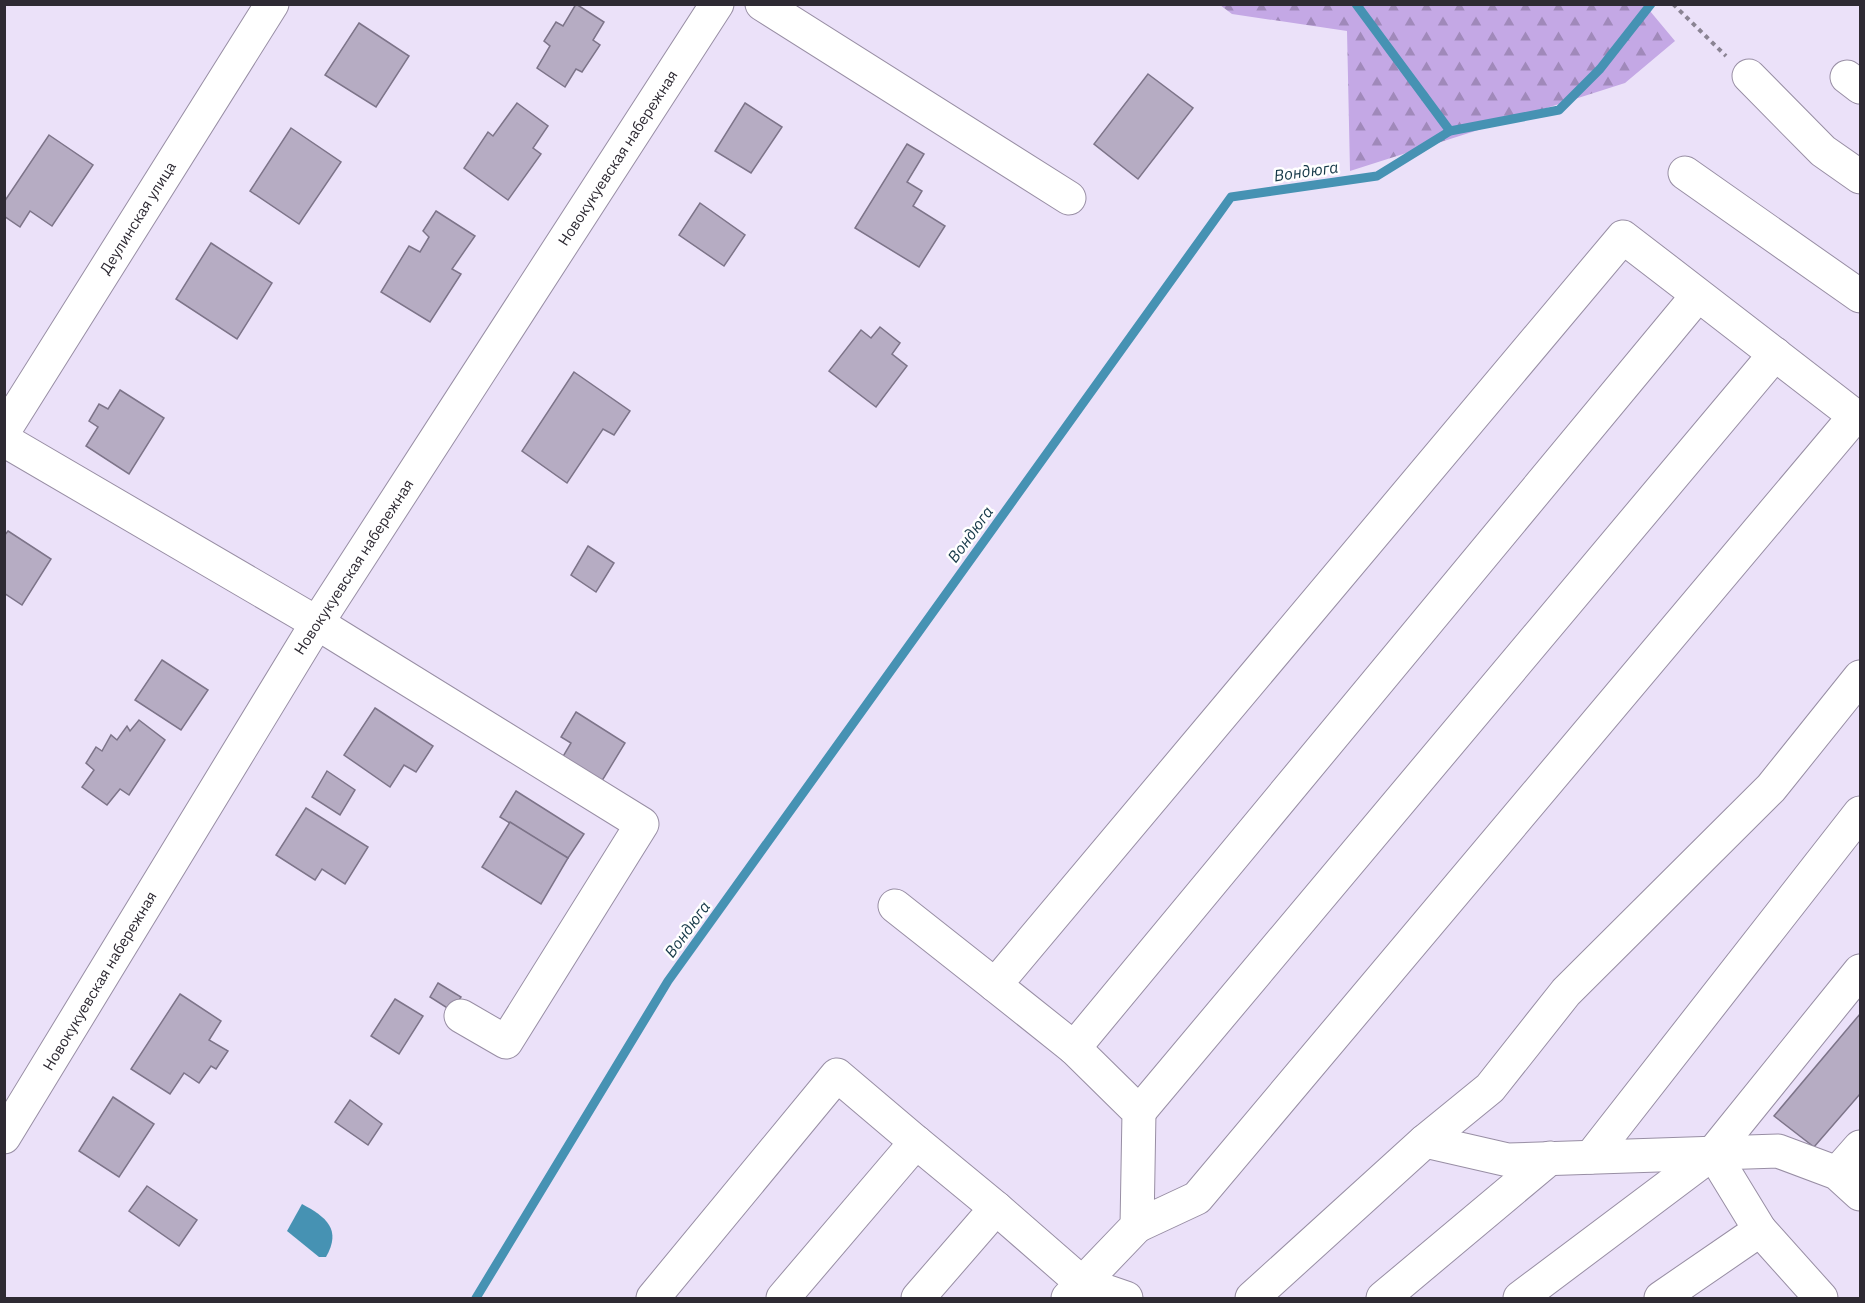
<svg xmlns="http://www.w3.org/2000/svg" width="1865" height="1303" viewBox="0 0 1865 1303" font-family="'IBM Plex Sans',sans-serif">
  <defs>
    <pattern id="forest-firs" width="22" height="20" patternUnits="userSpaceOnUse" patternTransform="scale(1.5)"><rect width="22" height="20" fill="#c4a8e5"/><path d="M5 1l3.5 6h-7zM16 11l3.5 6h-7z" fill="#a089ba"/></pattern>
  </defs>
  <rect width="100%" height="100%" fill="#ebe1f9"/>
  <path fill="url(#forest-firs)" d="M1220 5H1645L1675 41 1625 83 1350 171 1347 31 1232 14Z"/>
  <path fill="#4692b3" d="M302 1204C326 1217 342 1229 326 1257H319L287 1231Z"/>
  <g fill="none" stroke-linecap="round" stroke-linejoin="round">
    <g stroke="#4692b3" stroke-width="9">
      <path d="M1356 4 1450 131"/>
      <path d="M476 1298 668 981 1231 197 1377 176 1450 131 1559 110 1600 69 1651 4"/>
    </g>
  </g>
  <g fill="#b6acc3" stroke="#7d7489" stroke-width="1.5">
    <path d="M576 4 604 22 593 40 600 45 582 72 576 69 565 87 537 68 550 46 544 41 556 22 563 26Z"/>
    <path d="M359 23 409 56 376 107 325 75Z"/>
    <path d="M1148 74 1193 108 1138 179 1094 144Z"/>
    <path d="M517 103 548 126 533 148 541 154 508 200 464 168 488 132 493 136Z"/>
    <path d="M745 103 782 127 751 173 715 151Z"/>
    <path d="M291 128 341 162 299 224 250 191Z"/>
    <path d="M49 135 93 165 52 226 30 211 20 227 4 216V202Z"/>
    <path d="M907 144 924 154 907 182 922 191 913 206 945 226 919 267 855 228Z"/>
    <path d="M700 203 745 235 724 266 679 235Z"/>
    <path d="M436 211 475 236 452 269 461 274 430 322 381 292 409 246 420 252 429 237 423 231Z"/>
    <path d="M211 243 272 283 237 339 176 299Z"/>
    <path d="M880 327 900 343 892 354 907 366 876 407 829 371 861 330 871 338Z"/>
    <path d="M574 372 630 411 614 435 603 429 567 483 522 451Z"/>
    <path d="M120 390 164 418 129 474 86 446 98 427 89 421 99 404 108 409Z"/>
    <path d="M8 531 51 559 22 605 4 593V536Z"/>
    <path d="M588 546 614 563 596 592 571 575Z"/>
    <path d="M162 660 208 690 181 730 135 700Z"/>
    <path d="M375 708 433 746 416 772 404 765 390 787 344 755Z"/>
    <path d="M576 712 625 743 597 789 558 765 571 743 561 737Z"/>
    <path d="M139 720 165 740 129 795 120 789 107 805 82 787 94 770 86 763 96 747 102 751 111 735 117 740 127 726 130 731Z"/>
    <path d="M327 771 355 790 340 815 312 797Z"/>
    <path d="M516 791 584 834 568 858 500 817Z"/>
    <path d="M306 808 368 847 345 884 322 869 315 880 276 855Z"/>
    <path d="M510 822 568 858 541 904 482 867Z"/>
    <path d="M438 983 461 997 452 1011 430 997Z"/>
    <path d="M180 994 221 1021 209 1040 228 1051 216 1069 211 1066 199 1083 184 1073 170 1094 131 1069Z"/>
    <path d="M395 999 423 1016 399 1054 371 1036Z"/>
    <path d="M1860 1014V1094L1814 1147 1774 1116Z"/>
    <path d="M113 1097 154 1124 119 1177 79 1151Z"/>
    <path d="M350 1100 382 1124 368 1145 335 1122Z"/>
    <path d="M147 1186 197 1220 179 1246 129 1211Z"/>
  </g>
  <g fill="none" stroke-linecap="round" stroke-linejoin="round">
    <g stroke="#988ea4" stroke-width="35">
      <g id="minor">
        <path d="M762 4 1069 198"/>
        <path d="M1749 76 1823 151 1860 177"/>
        <path d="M1847 77 1860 87"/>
        <path d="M1685 173 1860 296"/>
        <path d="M1698 295 1074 1048 995 985 1623 237C1702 298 1782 359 1860 420"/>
        <path d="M4 431 272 4"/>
        <path d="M4 440 317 623 642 824 506 1042 461 1016"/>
        <path d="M1860 677 1771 788 1566 992 1490 1088 1425 1141 1508 1160 1778 1151 1837 1173 1860 1194"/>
        <path d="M895 906 995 985"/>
        <path d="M1139 1112 1775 354"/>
        <path d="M4 1137 317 623 717 4"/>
        <path d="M916 1142 996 1208 918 1298"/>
        <path d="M1713 1153 1760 1230 1821 1298"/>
        <path d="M1591 1157 1860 813"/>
        <path d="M1837 1173 1860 1147"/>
        <path d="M996 1208 1082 1283 1126 1298"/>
        <path d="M1137 1226 1197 1198 1855 416"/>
        <path d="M653 1298 837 1075 916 1142 783 1298"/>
        <path d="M1068 1298 1137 1226 1139 1112 1074 1048"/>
        <path d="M1252 1298 1425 1141"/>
        <path d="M1383 1298 1550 1158"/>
        <path d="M1520 1298 1713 1153 1860 971"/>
        <path d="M1661 1298 1760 1230"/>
      </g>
    </g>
    <path stroke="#8a8393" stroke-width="4" stroke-dasharray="4.5 4.5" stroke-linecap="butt" d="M1673 4 1726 56"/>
    <use href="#minor" stroke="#fff" stroke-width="33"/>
  </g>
  <g text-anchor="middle" stroke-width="5" stroke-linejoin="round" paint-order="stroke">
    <g font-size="15" fill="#2e2a33" stroke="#fff">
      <text transform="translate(618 158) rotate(-57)" y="5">Новокукуевская набережная</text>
      <text transform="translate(138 218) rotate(-58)" y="5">Деулинская улица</text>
      <text transform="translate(354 567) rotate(-57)" y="5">Новокукуевская набережная</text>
      <text transform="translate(100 981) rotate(-59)" y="5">Новокукуевская набережная</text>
    </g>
    <g font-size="16" font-style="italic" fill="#163948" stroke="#fff">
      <text transform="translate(1306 171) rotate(-8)" y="6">Вондюга</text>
      <text transform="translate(970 534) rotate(-54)" y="6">Вондюга</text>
      <text transform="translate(687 929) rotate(-54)" y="6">Вондюга</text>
    </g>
  </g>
  <rect width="1865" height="1303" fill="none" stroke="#2e2a33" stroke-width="12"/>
</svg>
